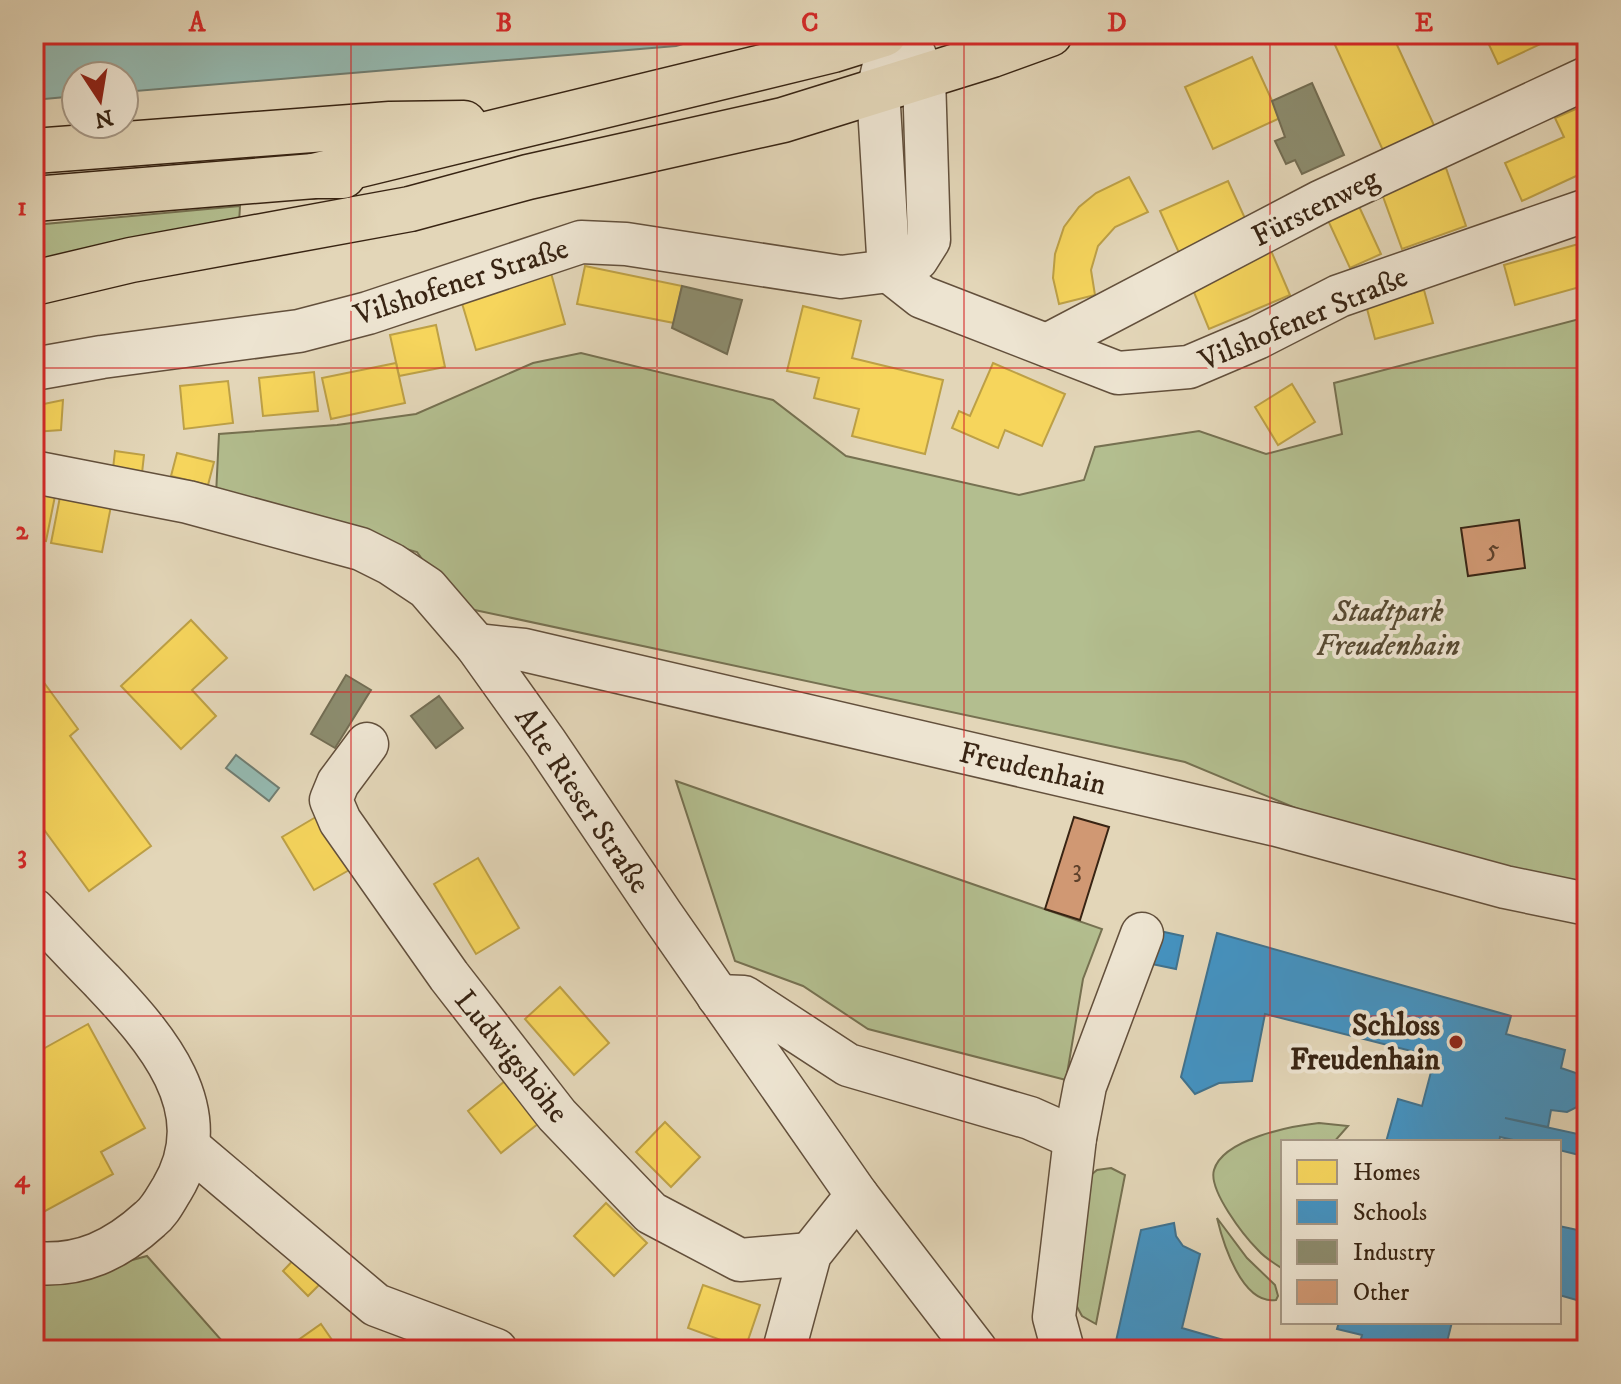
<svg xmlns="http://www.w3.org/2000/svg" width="1621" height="1384" viewBox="0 0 1621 1384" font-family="'IM FELL DW Pica',serif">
  <rect width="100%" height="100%" fill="#e3d6b8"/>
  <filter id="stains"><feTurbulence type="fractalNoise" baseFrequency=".0025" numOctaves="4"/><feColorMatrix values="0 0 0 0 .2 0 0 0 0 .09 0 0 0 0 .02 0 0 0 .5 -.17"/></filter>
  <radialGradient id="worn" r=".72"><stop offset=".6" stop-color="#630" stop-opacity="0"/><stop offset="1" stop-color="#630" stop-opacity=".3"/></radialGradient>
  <g fill="#b3be8f" stroke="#767151" stroke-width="2">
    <path d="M240 206 239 224 34 266V225Z"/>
    <path d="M1587 317V895L1317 817 1185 762 456 606 417 552 216 495 219 434 337 425 416 414 533 363 581 353 773 400 846 456 1019 495 1084 480 1095 447 1199 431 1266 454 1342 434 1334 383Z"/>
    <path d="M676 781 1102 929 1083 979 1066 1080 868 1029 803 986 735 961Z"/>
    <path d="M1319 1123 1348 1126 1334 1142H1283V1269C1275 1264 1265 1258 1258 1250 1244 1236 1208 1190 1214 1170 1223 1139 1291 1126 1319 1123Z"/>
    <path d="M1111 1168 1125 1175 1096 1324 1082 1316 1069 1292 1086 1179 1097 1170Z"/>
    <path d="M1217 1218 1247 1258 1275 1285 1278 1296 1276 1300C1242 1305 1223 1243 1217 1218Z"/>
    <path d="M147 1256 230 1350H34V1287Z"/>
  </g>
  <g fill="#95b9b0" stroke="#707d71" stroke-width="2">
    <path d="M34 34H717L676 46 124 92V76H76V96L34 100Z"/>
    <path d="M236 755 279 788 269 801 226 768Z"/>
  </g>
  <g fill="#f6d55c" stroke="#bda046" stroke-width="2">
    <path d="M1330 34H1392L1438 134 1386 157Z"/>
    <path d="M1484 34H1546L1549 40 1498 64Z"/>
    <path d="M1252 57 1280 118 1213 149 1185 87Z"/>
    <path d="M1585 105 1587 110V171L1522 201 1505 163 1564 137 1555 118Z"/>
    <path d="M1446 168 1466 226 1402 249 1381 191Z"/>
    <path d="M1129 177 1148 212 1115 227 1098 246 1091 270 1095 295 1059 304 1053 278 1055 254 1064 227 1079 207 1096 193Z"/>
    <path d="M1228 181 1248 225 1180 255 1160 211Z"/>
    <path d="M1357 202 1381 254 1350 268 1326 216Z"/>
    <path d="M1582 243 1587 263V285L1515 305 1504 265Z"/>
    <path d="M1269 246 1290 295 1209 329 1189 280Z"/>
    <path d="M585 266 682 286 674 323 577 304Z"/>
    <path d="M551 273 565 324 476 350 461 300Z"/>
    <path d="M1424 290 1433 323 1375 339 1366 305Z"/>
    <path d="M803 306 861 321 852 358 943 380 925 454 852 436 859 409 814 398 819 378 787 371Z"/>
    <path d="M436 325 445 367 399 376 390 335Z"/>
    <path d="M396 363 405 403 331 419 322 378Z"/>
    <path d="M993 363 1065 394 1042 446 1005 430 998 448 952 428 959 411 970 416Z"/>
    <path d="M314 372 318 411 263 416 259 378Z"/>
    <path d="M228 381 233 423 184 429 180 386Z"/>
    <path d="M1292 384 1315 422 1278 445 1255 407Z"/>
    <path d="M63 400 61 430 34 432V406Z"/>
    <path d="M115 451 144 455 142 473 113 469Z"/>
    <path d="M177 453 214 462 208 485 171 476Z"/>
    <path d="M34 492 55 496 46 541 34 539Z"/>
    <path d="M60 497 111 506 102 552 51 543Z"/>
    <path d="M191 620 227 658 192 690 216 716 181 749 121 686Z"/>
    <path d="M34 669 78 729 70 736 151 846 89 891 34 816Z"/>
    <path d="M326 811 358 865 314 890 282 837Z"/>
    <path d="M478 858 519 928 476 954 434 884Z"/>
    <path d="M560 987 609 1043 574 1075 525 1019Z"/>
    <path d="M88 1024 145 1128 101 1152 113 1174 38 1215 34 1208V1054Z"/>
    <path d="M505 1081 539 1123 501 1153 468 1111Z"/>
    <path d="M665 1122 700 1157 671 1187 636 1152Z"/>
    <path d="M606 1203 647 1243 614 1276 574 1236Z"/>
    <path d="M300 1253 326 1278 308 1296 283 1271Z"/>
    <path d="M703 1285 760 1305 745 1349 688 1328Z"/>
    <path d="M321 1324 339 1350H284Z"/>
  </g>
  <g fill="#4393c3" stroke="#40728e" stroke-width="2">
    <path d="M1155 930 1183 936 1176 969 1147 963Z"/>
    <path d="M1217 933 1511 1016 1506 1034 1565 1050 1561 1068 1576 1073 1583 1085V1098L1577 1107 1567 1112 1551 1110 1548 1127 1505 1118 1587 1136V1157L1559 1150V1142H1522L1500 1137 1499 1142H1386L1398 1099 1422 1106 1435 1057 1265 1014 1252 1081 1219 1083 1195 1094 1181 1077Z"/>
    <path d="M1174 1223 1176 1236 1183 1246 1200 1254 1182 1328 1258 1350H1114L1141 1230Z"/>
    <path d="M1559 1226 1587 1232V1303L1559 1295Z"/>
    <path d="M1339 1322H1452L1447 1342 1426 1340 1424 1350H1358L1362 1335 1337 1329Z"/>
  </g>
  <g fill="#8c8c6e" stroke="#736d53" stroke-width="2">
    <path d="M1312 83 1344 155 1302 174 1295 160 1286 164 1275 141 1285 137 1272 101Z"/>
    <path d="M682 286 742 300 727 354 672 328Z"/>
    <path d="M346 675 371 690 335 748 311 734Z"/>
    <path d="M439 696 463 728 436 748 411 716Z"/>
  </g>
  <g fill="#d09873" stroke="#382413" stroke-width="2">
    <path d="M1519 520 1525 568 1468 576 1461 528Z"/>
    <path d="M1074 817 1109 827 1080 920 1045 909Z"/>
  </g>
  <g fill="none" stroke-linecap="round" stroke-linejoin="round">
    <g stroke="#63503c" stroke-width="45">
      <g id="minor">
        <path d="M886 57 878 90 889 271 922 297 1118 373 1189 367 1257 338 1339 296 1587 210"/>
        <path d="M1047 345 1320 202 1587 78"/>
        <path d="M34 369 102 357 299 331 368 313 581 242 626 244 841 277 889 271 917 259 929 240 924 77 913 51 896 34"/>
        <path d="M34 472 188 502 361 549 391 564 427 588 476 645 546 743 662 915 857 1195 976 1350"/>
        <path d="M476 645 524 650 1277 825 1505 887 1587 904"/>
        <path d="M367 744 338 783 331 800 340 821 449 976 557 1115 651 1213 740 1260 810 1254"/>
        <path d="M34 910C57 934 79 958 102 981 155 1037 220 1109 172 1189 165 1200 160 1211 150 1219 116 1250 81 1267 34 1263"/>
        <path d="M718 996 744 997 848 1065 1030 1118 1075 1138"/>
        <path d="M189 1147 376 1305 496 1350"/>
        <path d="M784 1350 810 1254 857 1195"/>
        <path d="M1063 1350 1054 1317 1075 1138 1085 1086 1142 934"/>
      </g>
    </g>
    <g stroke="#382413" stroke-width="47">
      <g id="major">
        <path d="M34 151 390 124 464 123"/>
        <path d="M314 176 833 50 884 34"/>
        <path d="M34 199 314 176H343"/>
        <path d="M34 283 131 260 410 209 528 177 783 120 992 55 1050 34"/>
      </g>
    </g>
    <use href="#minor" stroke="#ede4d1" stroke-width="42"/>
    <use href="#major" stroke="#e3d6b8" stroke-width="44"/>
  </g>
  <path fill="none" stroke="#d62828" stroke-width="2" stroke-opacity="0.55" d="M351 34V1350M657 34V1350M964 34V1350M1270 34V1350M34 368H1587M34 692H1587M34 1016H1587"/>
  <circle fill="#8f2418" stroke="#ede4d1" stroke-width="3" cx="1456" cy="1042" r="8"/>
  <g text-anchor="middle" stroke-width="8" stroke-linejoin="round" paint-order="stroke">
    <g font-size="26" fill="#5e412b">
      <text x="1493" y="557">5</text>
      <text x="1077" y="877">3</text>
    </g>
    <g font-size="30" fill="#382413" stroke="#ede4d1">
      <text transform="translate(1315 207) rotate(-27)" y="10">Fürstenweg</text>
      <text transform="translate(461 281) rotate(-18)" y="10">Vilshofener Straße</text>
      <text transform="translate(1303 318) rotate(-23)" y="10">Vilshofener Straße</text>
      <text transform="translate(1033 768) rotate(13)" y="10">Freudenhain</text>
      <text transform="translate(583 800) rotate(56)" y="10">Alte Rieser Straße</text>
      <text transform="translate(512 1056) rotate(51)" y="10">Ludwigshöhe</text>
    </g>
    <g font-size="30" font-style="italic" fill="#574a32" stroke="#ede4d1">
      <text x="1388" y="621">Stadtpark<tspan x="1388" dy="34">Freudenhain</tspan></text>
    </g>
    <g font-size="30" font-weight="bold" fill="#382413" stroke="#ede4d1" text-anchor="end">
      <text x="1440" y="1035">Schloss<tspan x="1440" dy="34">Freudenhain</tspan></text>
    </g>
  </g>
  <rect width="1621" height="1384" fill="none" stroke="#e3d6b8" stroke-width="88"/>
  <rect x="1281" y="1140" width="280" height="184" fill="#ede4d1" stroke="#a59785" stroke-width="2"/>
  <rect x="1297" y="1160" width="40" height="24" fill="#f6d55c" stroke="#a59785" stroke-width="2"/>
  <text x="1353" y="1180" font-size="24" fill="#382413">Homes</text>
  <rect x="1297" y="1200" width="40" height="24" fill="#4393c3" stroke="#a59785" stroke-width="2"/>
  <text x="1353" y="1220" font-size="24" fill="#382413">Schools</text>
  <rect x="1297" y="1240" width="40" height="24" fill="#8c8c6e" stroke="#a59785" stroke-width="2"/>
  <text x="1353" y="1260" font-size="24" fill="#382413">Industry</text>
  <rect x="1297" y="1280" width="40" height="24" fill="#d09873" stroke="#a59785" stroke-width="2"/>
  <text x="1353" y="1300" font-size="24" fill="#382413">Other</text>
  <g transform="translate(100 100) rotate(168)"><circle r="38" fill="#ede4d1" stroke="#a59785" stroke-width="2"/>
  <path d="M0-6L14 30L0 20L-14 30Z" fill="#8f2418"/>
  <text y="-12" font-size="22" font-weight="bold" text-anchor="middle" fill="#382413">N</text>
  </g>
  <rect x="44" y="44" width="1533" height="1296" fill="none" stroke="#d62828" stroke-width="3"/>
  <g font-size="26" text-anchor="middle" font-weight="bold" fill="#d62828">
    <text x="197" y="31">A</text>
    <text x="504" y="31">B</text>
    <text x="810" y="31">C</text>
    <text x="1117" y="31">D</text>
    <text x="1424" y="31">E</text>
    <text x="22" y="215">1</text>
    <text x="22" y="539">2</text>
    <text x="22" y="863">3</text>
    <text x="22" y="1187">4</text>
  </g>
  <rect width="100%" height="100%" filter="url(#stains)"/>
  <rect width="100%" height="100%" fill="url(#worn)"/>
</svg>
